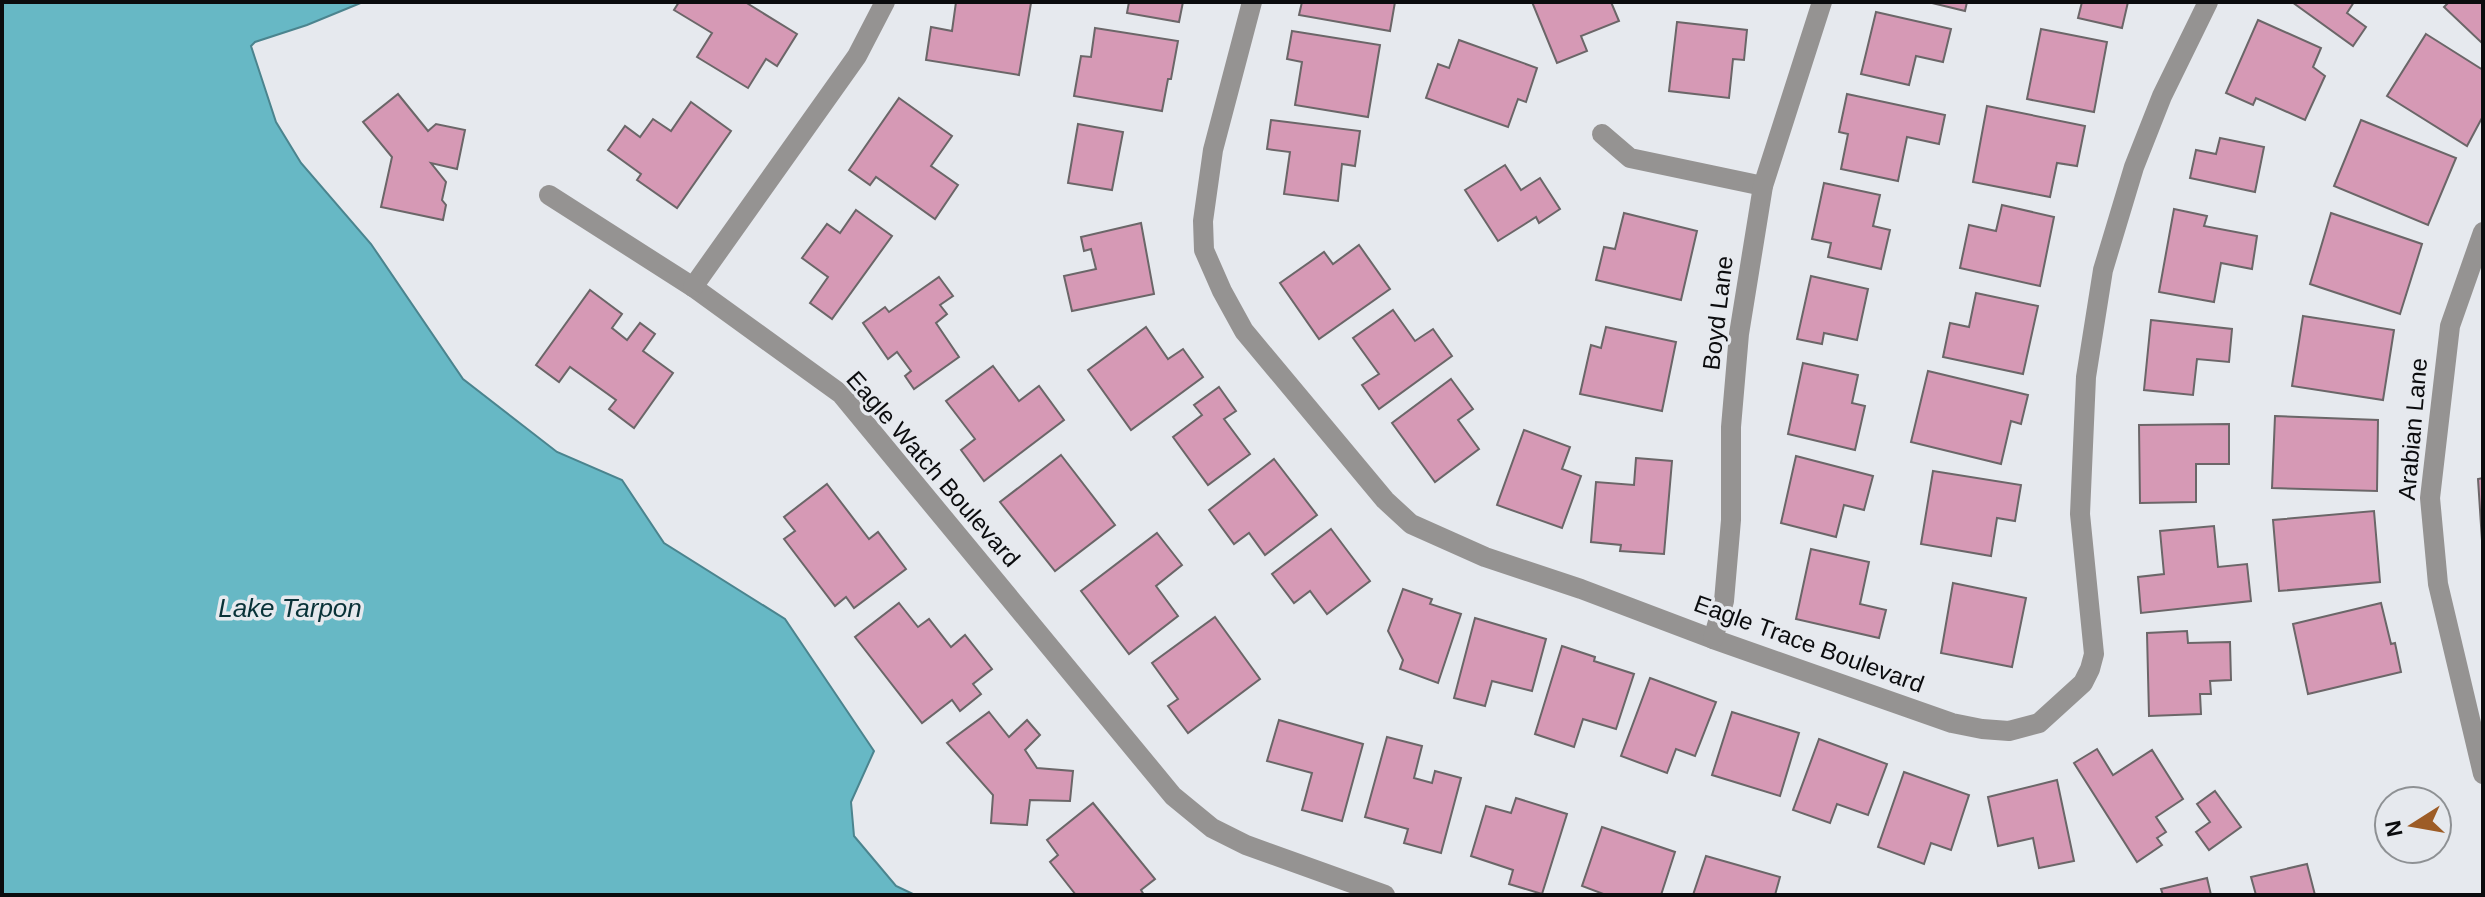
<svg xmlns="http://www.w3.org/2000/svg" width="2485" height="897" viewBox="0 0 2485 897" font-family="Arial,sans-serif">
  <rect width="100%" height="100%" fill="#e6e9ee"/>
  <path fill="#67b8c5" stroke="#4b848e" stroke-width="2" d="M2 2H363L307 25 255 42 251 46 276 122 301 163 371 244 463 379 557 452 622 480 664 543 785 619 874 751 851 802 854 836 896 886 915 895H2Z"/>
  <g fill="#d699b5" stroke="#6b6668" stroke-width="2">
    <path d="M679 2H745L797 34 777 66 766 59 748 88 697 57 712 33 674 10Z"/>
    <path d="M956 2 1031 3 1019 75 926 60 931 27 952 31Z"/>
    <path d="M1129 2H1183L1179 22 1127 13Z"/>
    <path d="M1302 2H1395L1390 31 1299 15Z"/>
    <path d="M1532 2H1611L1619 21 1581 36 1587 51 1557 63Z"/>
    <path d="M1928 2H1967L1965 11Z"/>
    <path d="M2082 2H2128L2122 28 2078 18Z"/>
    <path d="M2292 2H2354L2347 13 2366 27 2353 46Z"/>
    <path d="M2449 2H2483V44L2444 7Z"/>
    <path d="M1876 12 1951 29 1943 62 1916 56 1909 85 1861 74Z"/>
    <path d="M2258 20 2321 48 2313 67 2325 76 2305 120 2256 98 2253 105 2226 93Z"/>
    <path d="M1677 22 1747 30 1744 60 1733 59 1729 98 1669 91Z"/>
    <path d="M1095 28 1178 41 1171 79H1168L1162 111 1074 96 1081 56 1091 57Z"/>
    <path d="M2041 29 2107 42 2094 112 2027 99Z"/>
    <path d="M1292 31 1380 45 1368 117 1295 105 1302 62 1287 59Z"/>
    <path d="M2426 34 2483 70V116L2467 146 2387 96Z"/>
    <path d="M1459 40 1537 68 1526 102 1518 99 1508 127 1426 98 1438 64 1449 68Z"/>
    <path d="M398 94 428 131 436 124 465 130 457 169 431 163 446 182 442 200 446 205 443 220 381 207 392 157 363 122Z"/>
    <path d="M1847 94 1945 115 1939 144 1907 137 1898 181 1841 169 1848 134 1839 132Z"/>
    <path d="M899 98 952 136 931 166 958 185 935 219 876 177 870 185 849 170Z"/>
    <path d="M691 102 731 131 677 208 637 180 641 174 608 150 625 126 640 137 653 119 671 131Z"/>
    <path d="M1987 106 2085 126 2077 166 2057 163 2050 197 1973 182Z"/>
    <path d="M1271 120 1360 131 1355 166 1342 164 1338 201 1284 194 1290 152 1267 149Z"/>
    <path d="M2361 120 2456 158 2428 225 2334 186Z"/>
    <path d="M1078 124 1123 132 1112 190 1068 183Z"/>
    <path d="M2220 138 2264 147 2255 192 2190 178 2196 150 2216 154Z"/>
    <path d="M1505 165 1521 190 1540 178 1560 209 1539 223 1536 217 1498 241 1465 190Z"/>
    <path d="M1824 183 1880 195 1873 226 1890 230 1881 269 1828 257 1831 243 1812 239Z"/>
    <path d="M2002 205 2054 217 2040 286 1960 268 1969 225 1996 231Z"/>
    <path d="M2174 209 2207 216 2204 226 2257 236 2252 269 2221 263 2214 302 2159 292Z"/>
    <path d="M856 210 892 236 832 319 810 303 828 277 802 258 827 224 840 233Z"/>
    <path d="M1624 213 1697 231 1681 300 1596 280 1604 247 1615 249Z"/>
    <path d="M2331 213 2422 244 2400 314 2310 284Z"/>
    <path d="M1141 223 1154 294 1072 311 1064 276 1096 269 1091 249 1084 251 1081 237Z"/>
    <path d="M1359 245 1390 289 1319 339 1280 283 1324 252 1333 264Z"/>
    <path d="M1811 276 1868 289 1857 340 1824 333 1822 344 1797 339Z"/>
    <path d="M939 277 953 296 940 305 947 314 936 323 959 357 914 389 905 376 911 371 897 352 888 359 863 323 885 307 889 312Z"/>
    <path d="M590 290 622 314 612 328 627 340 640 323 655 334 643 351 673 373 634 428 609 409 616 400 570 367 559 382 536 365Z"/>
    <path d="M1976 293 2038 306 2023 374 1943 357 1950 323 1969 327Z"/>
    <path d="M1393 310 1415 341 1433 329 1452 356 1379 409 1362 385 1379 374 1353 338Z"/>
    <path d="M2303 316 2394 330 2383 400 2292 386Z"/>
    <path d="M2151 320 2232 329 2229 362 2197 359 2193 395 2144 390Z"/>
    <path d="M1146 327 1168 359 1183 349 1203 377 1131 430 1088 370Z"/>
    <path d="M1606 327 1676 342 1662 411 1580 394 1591 345 1601 348Z"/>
    <path d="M1803 363 1858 375 1852 403 1865 406 1855 450 1788 434Z"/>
    <path d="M993 366 1019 401 1039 386 1064 420 984 481 961 450 975 439 946 401Z"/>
    <path d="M1928 371 2028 395 2021 424 2011 421 2001 464 1911 442Z"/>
    <path d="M1451 379 1473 409 1458 420 1479 449 1435 482 1392 423Z"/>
    <path d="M1219 387 1236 411 1224 419 1250 454 1208 485 1173 437 1202 415 1194 405Z"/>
    <path d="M2275 416 2378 420 2377 491 2272 488Z"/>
    <path d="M2229 424V464H2196V502L2140 503 2139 425Z"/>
    <path d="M1524 430 1570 447 1562 469 1581 476 1562 528 1497 505Z"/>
    <path d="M1061 455 1115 525 1055 571 1000 502Z"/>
    <path d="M1796 456 1873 476 1864 510 1844 505 1836 537 1781 523Z"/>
    <path d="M1636 458 1672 461 1664 554 1620 551 1621 545 1591 542 1596 482 1634 485Z"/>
    <path d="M1274 459 1317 515 1265 555 1249 533 1234 544 1209 510Z"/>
    <path d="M1933 471 2021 485 2015 521 1997 518 1991 556 1921 544Z"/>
    <path d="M2483 478V556L2478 479Z"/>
    <path d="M827 484 869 539 878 532 906 569 854 608 846 597 835 606 784 539 795 531 784 517Z"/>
    <path d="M2374 511 2380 582 2279 591 2273 520Z"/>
    <path d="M2214 526 2218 567 2247 564 2251 601 2141 613 2138 577 2164 574 2160 531Z"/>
    <path d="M1331 529 1370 581 1327 614 1310 591 1294 603 1272 574Z"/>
    <path d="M1157 533 1182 565 1156 586 1178 616 1129 654 1081 591Z"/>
    <path d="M1811 549 1869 562 1860 604 1886 610 1879 638 1796 619Z"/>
    <path d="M1953 583 2026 598 2012 667 1941 653Z"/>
    <path d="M1403 589 1432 599 1430 604 1461 614 1438 683 1400 669 1403 660 1388 631Z"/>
    <path d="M899 603 918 627 929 619 951 647 965 635 992 669 973 684 981 694 960 711 952 700 922 723 855 637Z"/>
    <path d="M2381 603 2391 644 2395 643 2401 672 2308 694 2293 624Z"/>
    <path d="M1215 617 1260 679 1188 733 1168 706 1178 699 1152 663Z"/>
    <path d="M1475 618 1546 639 1532 691 1492 681 1485 706 1454 698Z"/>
    <path d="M2187 631 2188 643 2230 642 2231 680 2210 681 2211 694H2200L2201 714 2149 716 2147 633Z"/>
    <path d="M1562 646 1595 657 1594 661 1634 674 1616 729 1583 719 1574 747 1535 734Z"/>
    <path d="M1650 678 1716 702 1695 756 1676 749 1667 773 1621 756Z"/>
    <path d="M989 712 1009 737 1027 720 1040 735 1025 750 1037 768 1073 771 1070 801 1030 800 1027 825 991 823 993 795 947 743Z"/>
    <path d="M1732 712 1799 733 1780 796 1712 775Z"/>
    <path d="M1279 720 1363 744 1342 821 1302 810 1312 773 1267 761Z"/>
    <path d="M1387 737 1422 746 1414 778 1432 783 1435 771 1461 778 1441 853 1404 843 1408 829 1365 817Z"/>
    <path d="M1819 739 1887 764 1868 815 1837 804 1830 823 1793 810Z"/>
    <path d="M2097 749 2113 775 2152 750 2183 799 2156 817 2166 832 2157 838 2162 845 2137 862 2074 763Z"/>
    <path d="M1904 772 1969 795 1951 850 1931 843 1924 864 1878 847Z"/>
    <path d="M2057 780 2074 861 2039 868 2033 838 1998 846 1988 797Z"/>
    <path d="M2215 791 2241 827 2209 850 2196 832 2210 822 2197 804Z"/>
    <path d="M1516 798 1567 814 1542 894 1509 884 1513 870 1471 856 1486 806 1511 813Z"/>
    <path d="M1093 803 1155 879 1141 890 1144 895H1076L1050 862 1058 855 1047 840Z"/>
    <path d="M1602 827 1675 852 1661 895H1606L1582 886Z"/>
    <path d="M1706 856 1780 877 1775 895H1693Z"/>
    <path d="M2307 864 2315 895H2256L2251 877Z"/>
    <path d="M2207 878 2211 895H2163L2161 889Z"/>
  </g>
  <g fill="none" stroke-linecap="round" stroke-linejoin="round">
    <g stroke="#959392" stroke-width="20">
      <path d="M1252 2 1213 150 1203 221 1204 250 1222 291 1244 331 1385 500 1411 524 1485 557 1581 589 1713 639 1952 723 1982 729 2009 731 2039 723 2083 683 2090 669 2094 654 2080 514 2086 377 2103 270 2134 167 2162 96 2208 2"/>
      <path d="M1602 134 1630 158 1763 186"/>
      <path d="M549 195 693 287 841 394 1173 796 1212 828 1246 845 1385 895"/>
      <path d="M2483 232 2450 326 2430 498 2438 584 2483 774"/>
      <path d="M693 287 857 56 885 2"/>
      <path d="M1713 639 1724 601 1731 520V427L1739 334 1763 186 1822 2"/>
    </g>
  </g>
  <g text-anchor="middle" stroke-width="7" stroke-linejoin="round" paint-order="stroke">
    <g font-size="24" fill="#0b0c0e" stroke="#e6e9ee">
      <text transform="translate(1718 313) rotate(-83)" y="8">Boyd Lane</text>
      <text transform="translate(2413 429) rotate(-85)" y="8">Arabian Lane</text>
      <text transform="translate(933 469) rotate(49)" y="8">Eagle Watch Boulevard</text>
      <text transform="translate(1809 644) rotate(20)" y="8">Eagle Trace Boulevard</text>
    </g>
    <g font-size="26" font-style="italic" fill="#093238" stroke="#e6e9ee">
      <text x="290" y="617">Lake Tarpon</text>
    </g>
  </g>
  <rect width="2485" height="897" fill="none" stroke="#0b0c0e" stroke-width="8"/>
  <g transform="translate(2413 825) rotate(259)"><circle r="38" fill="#e6e9ee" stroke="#8e9194" stroke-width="2"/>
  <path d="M0-6L14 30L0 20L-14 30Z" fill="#9d5c26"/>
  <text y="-12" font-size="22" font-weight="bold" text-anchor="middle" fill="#0b0c0e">N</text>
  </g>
</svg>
